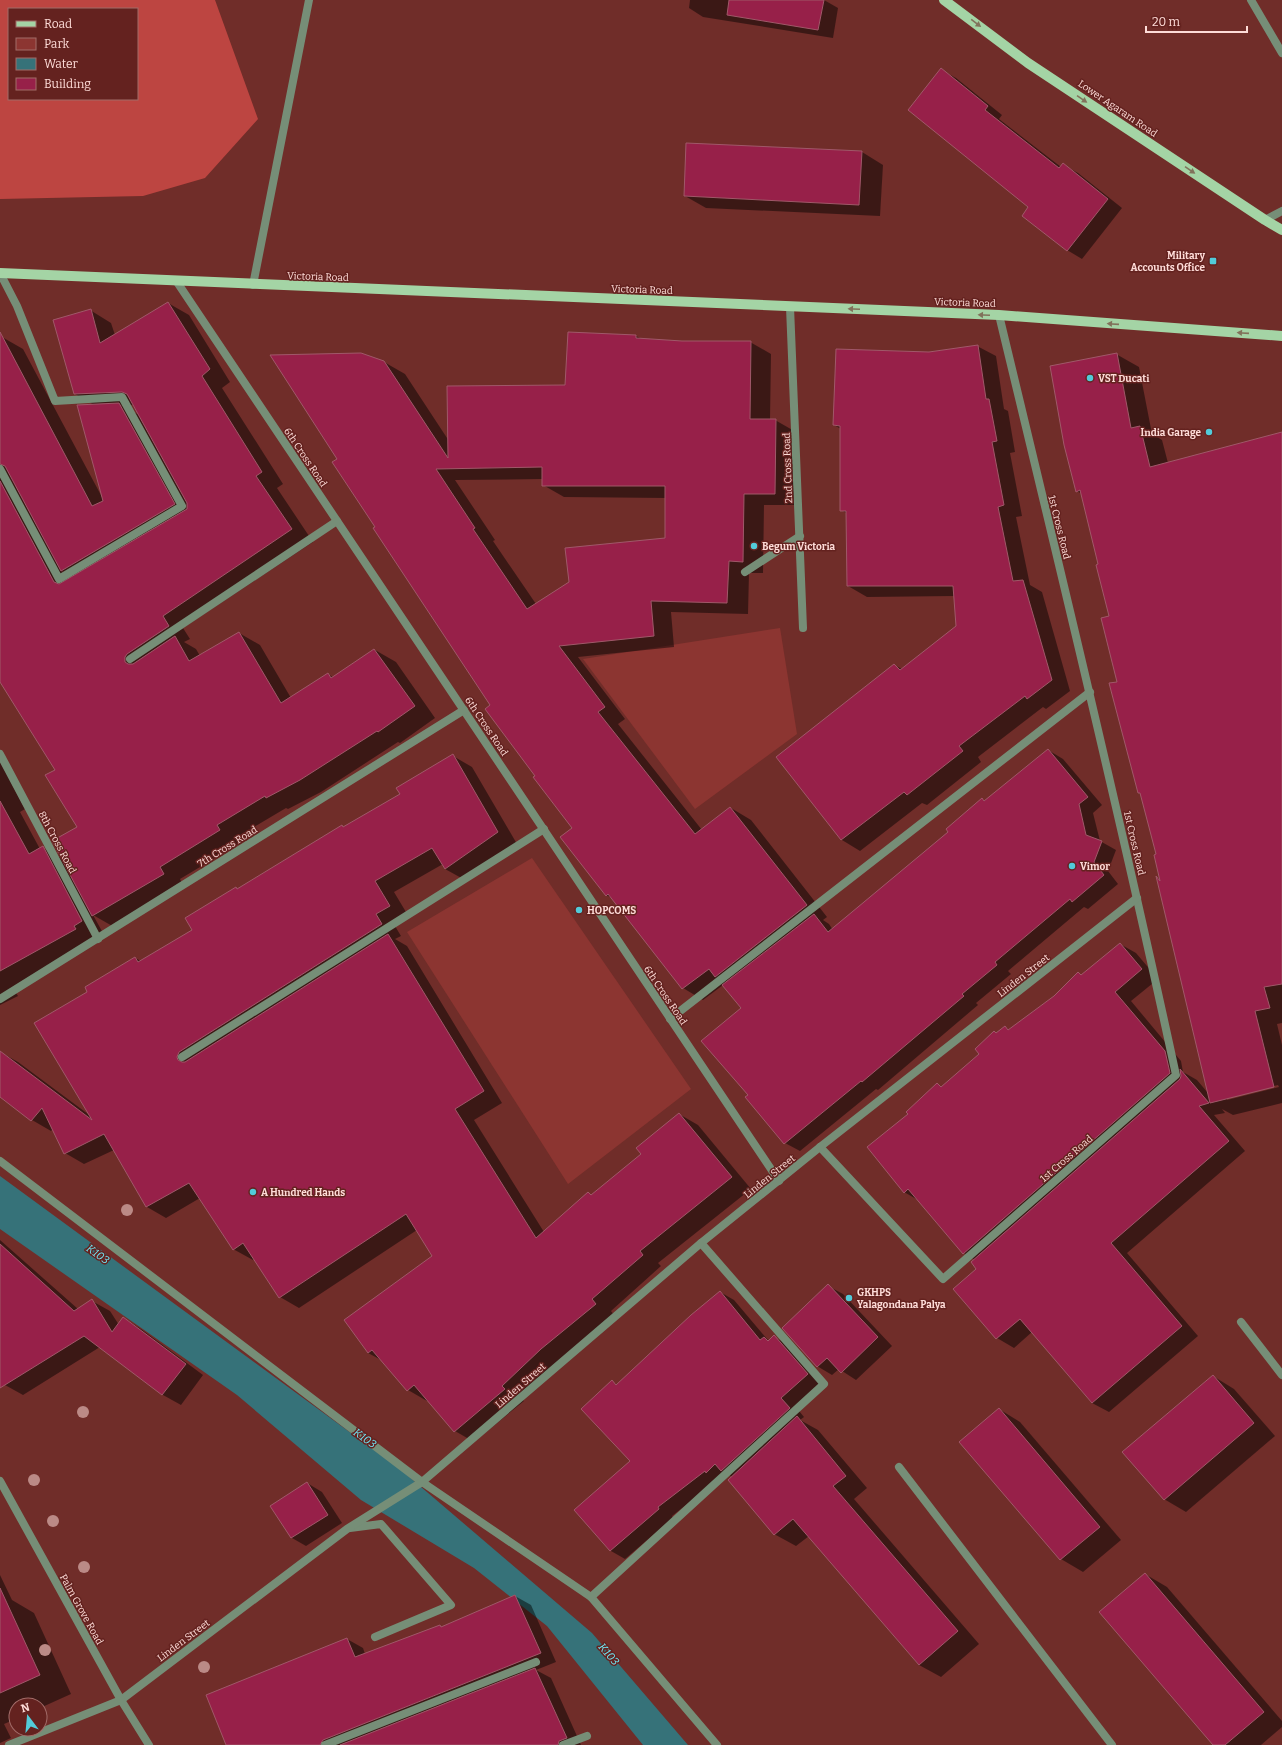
<svg xmlns="http://www.w3.org/2000/svg" width="1282" height="1745" viewBox="0 0 1282 1745" font-family="Bitter,serif">
  <rect width="100%" height="100%" fill="#702d29"/>
  <g fill="#8c3531">
    <path d="M780 628 797 734 695 809 583 659Z"/>
    <path d="M532 858 691 1089 568 1184 407 932Z"/>
  </g>
  <path fill="#bd4541" fill-rule="evenodd" d="M0 0H215L258 119 205 178 143 196 0 199ZM9 9H137V99H9Z"/>
  <path fill="#367279" d="M0 1176 400 1469 592 1633 688 1745H643L547 1626 474 1568 361 1500 237 1395 0 1229Z"/>
  <g fill="#0007" fill-rule="evenodd">
    <path d="M690 0H824L838 8 833 38 703 17 689 8Z"/>
    <path d="M941 70 956 78 1002 115 999 119 1061 167 1063 165 1078 173 1122 208 1082 259 1067 250 1030 207Z"/>
    <path d="M862 152 883 165 880 216 706 208 685 196Z"/>
    <path d="M168 303 189 315 230 382 222 388 283 484 277 488 313 542 183 628 190 639 184 642 196 649 200 656 239 633 260 645 291 698 328 674 334 678 375 650 396 662 435 718 400 743 398 742 321 792 288 809 286 808 237 837 240 843 180 879 184 887 114 927 93 915 103 933 13 988 18 996 0 1005V761L25 809 20 812 40 849 43 848 63 859 78 827 56 770 0 681V338L2 337 23 349 103 499 94 405 75 394 90 310 111 323 115 335ZM121 405H133L139 415ZM62 571 74 578 68 581Z"/>
    <path d="M636 336 642 339 682 342H750L771 354 770 420H775L796 432 795 505H764L763 573H749L748 614 671 612 674 647 578 657 625 719 618 724 702 830 731 808 751 820 827 917 823 920 829 924 833 930 950 832 982 799 986 801 1048 750 1063 759 1102 805 1093 813 1100 841 1116 850 1108 871 1118 884 1088 909 1084 907 1008 971 1011 974 976 1003 978 1005 878 1090 876 1089 800 1151 785 1143 746 1097 749 1095 742 1008 723 985 703 1000 683 988 612 898 606 895 574 828 536 776 376 527 338 460 384 362 405 374 449 441 566 386ZM543 479V485L564 497 666 498V539L536 604 493 541 495 540 455 480Z"/>
    <path d="M977 346 996 356 1004 409 1008 411 1015 452 1010 453 1022 516 1016 517 1030 585 1042 592 1070 691 1046 709 1043 707 978 757 981 762 927 805 922 803 860 851 842 840 778 758 894 665 902 669 957 627 955 596 867 597 848 586V514L841 510V429L834 425 929 353Z"/>
    <path d="M1116 354 1139 367 1152 434 1162 440 1168 463 1282 433V1023L1277 1024 1282 1045V1103L1233 1115 1222 1109 1225 1113 1214 1115 1245 1151 1127 1253 1198 1336 1109 1412 1092 1403 1032 1332 1014 1348 997 1338 954 1290 978 1269 975 1260 964 1253 918 1200 904 1192 910 1114 937 1084 942 1087 980 1054 997 1034 1005 1027 1009 1030 1082 976 1120 944 1136 953 1158 979 1131 1001 1181 1061 1183 1072 1197 1080 1208 1093 1158 878 1161 880 1157 855 1142 794 1139 793 1118 682 1110 617 1100 565 1082 494 1077 491ZM1278 1085 1279 1087 1227 1100V1098Z"/>
    <path d="M453 756 472 767 517 844 465 880 445 869 443 864 394 892 409 917 395 926 401 936 395 939 407 946 502 1103 474 1120 544 1232 588 1193 592 1195 643 1154 679 1114 698 1125 751 1189 658 1263 661 1266 611 1311 614 1315 521 1398 524 1401 474 1442 455 1431 428 1400 427 1401 408 1390 383 1361 368 1353 434 1256 417 1230 299 1308 280 1297 254 1259 253 1260 233 1249 200 1198 166 1218 147 1207 114 1150 84 1164 65 1153 53 1129 51 1131 32 1120 0 1096V1052L18 1062 92 1117 89 992 135 958 141 961 194 930 236 888 238 889 342 826 344 827 401 794Z"/>
    <path d="M0 1240 78 1309 92 1301 110 1311 119 1325 124 1318 141 1329 203 1375 181 1405 163 1395 100 1347 23 1395 5 1385 0 1376Z"/>
    <path d="M828 1286 843 1294 892 1346 856 1380 839 1369 832 1375 817 1366Z"/>
    <path d="M720 1292 734 1300 767 1339 770 1341 774 1337 789 1345 822 1383 795 1406 804 1417 800 1420 818 1430 867 1488 854 1499 979 1644 941 1677 919 1665 809 1536 796 1546 774 1534 732 1477 728 1474 719 1479 672 1516 673 1518 625 1559 611 1551 575 1510 631 1461 612 1382 618 1385Z"/>
    <path d="M1213 1376 1234 1389 1275 1436 1186 1512 1164 1499Z"/>
    <path d="M999 1409 1020 1422 1121 1540 1083 1572 1061 1559 960 1442Z"/>
    <path d="M307 1483 322 1492 342 1523 306 1546 292 1538 272 1506Z"/>
    <path d="M1145 1574 1167 1587 1282 1721V1727L1261 1745H1214Z"/>
    <path d="M0 1575 12 1600 34 1613 71 1694 40 1708V1705H16V1719L4 1724 11 1738 0 1743Z"/>
    <path d="M515 1596 531 1605 556 1662 536 1670 551 1678 581 1745H228L347 1639 363 1648 365 1654 440 1626 442 1628Z"/>
  </g>
  <g fill="#972049" stroke="#a05869" fill-rule="evenodd">
    <path d="M729 0H824L818 30 727 15Z"/>
    <path d="M941 68 988 106 985 110 1059 168 1063 163 1108 199 1067 251 1022 216 1028 207 908 110Z"/>
    <path d="M686 143 862 151 859 205 684 196Z"/>
    <path d="M168 302 210 369 202 376 262 472 256 476 292 529 163 616 169 626 127 654 125 657V662L128 664H133L175 636 189 661 239 632 281 703 328 673 331 678 374 649 415 706 378 732 377 731 300 780 266 798 265 796 217 825 220 830 160 867 164 874 92 916 52 841 77 827 45 775 55 770 0 682V481L54 582 59 584 187 509V503L127 394 122 392 74 394 53 320 91 309 100 343Z"/>
    <path d="M0 332 92 506 103 501 77 405 119 403 175 504 61 571 5 466 0 464Z"/>
    <path d="M568 332 636 335V338L682 341H751L750 419H776L775 494H744L743 562 729 561 727 603 651 601 654 636 559 646 605 707 598 712 695 834 730 807 807 905 715 977 709 969 682 989 608 894 606 896 560 837 572 828 533 777 535 776 485 709 490 705 373 528 375 527 332 462 337 459 270 355 361 353 384 361 448 458 447 386 565 385ZM542 467V486H665V538L565 548 569 582 527 609 473 529 475 528 436 469Z"/>
    <path d="M978 345 986 399H989L997 441 992 442 1004 505 998 507 1013 581 1023 580 1052 680 1027 699 1025 696 959 746 963 751 907 795 904 792 841 840 776 757 894 664 900 670 956 626 953 586H847L846 511H840V426L833 425 836 349 929 352Z"/>
    <path d="M1117 353 1131 428 1140 426 1150 467 1282 432V984L1264 987 1270 1008 1255 1011 1274 1087 1210 1103 1156 876 1160 881 1154 855 1156 854 1140 793H1138L1109 683 1117 682 1101 618 1109 616 1096 565 1098 564 1080 490 1076 492 1064 445 1050 366Z"/>
    <path d="M1048 749 1088 797 1079 804 1086 835 1102 841 1094 862 1104 875 1072 902 1070 899 995 962 997 965 962 994 964 996 862 1082 861 1081 784 1144 745 1097 748 1095 701 1041 741 1008 722 985 814 914 828 932 948 832 946 829 982 798 984 801Z"/>
    <path d="M453 754 498 832 445 869 432 848 375 881 390 906 376 914 382 924 179 1052 177 1057 178 1060 182 1062H185L388 934 484 1091 455 1109 536 1238 588 1192 591 1195 641 1154 636 1148 679 1113 732 1177 640 1251 643 1255 592 1299 596 1304 541 1349 502 1386 505 1389 454 1432 414 1385 407 1391 372 1350 368 1353 344 1320 432 1256 406 1214 279 1298 243 1243 233 1250 189 1183 146 1207 104 1134 64 1154 42 1108 31 1121 0 1097V1051L92 1120 34 1023 87 992 85 987 135 957 138 962 192 930 185 918 236 887 237 889 342 825 343 827 400 794 396 788Z"/>
    <path d="M0 801 29 854 43 846 82 921 74 926 76 929 0 971Z"/>
    <path d="M1120 943 1142 969 1115 992 1165 1051 1170 1073 963 1254 908 1189 904 1193 867 1147 908 1114 906 1112 937 1083 941 1087 979 1054 975 1049 994 1031 996 1033 1005 1026 1008 1030 1054 996 1078 972 1081 975Z"/>
    <path d="M1180 1069 1209 1103 1199 1106 1229 1141 1111 1243 1182 1326 1092 1403 1020 1319 996 1339 953 1289 976 1269 971 1262 1180 1079 1181 1076Z"/>
    <path d="M0 1244 74 1311 92 1299 112 1332 123 1317 186 1364 162 1395 84 1336 0 1388Z"/>
    <path d="M828 1284 878 1337 841 1373 827 1358 817 1367 782 1328Z"/>
    <path d="M720 1291 760 1340 764 1337 768 1341 774 1335 808 1374 781 1398 790 1408 721 1471 715 1464 706 1473 705 1471 658 1507 659 1509 610 1551 574 1510 630 1461 581 1409 612 1380 616 1385 691 1315Z"/>
    <path d="M1213 1375 1254 1423 1164 1500 1122 1452Z"/>
    <path d="M999 1408 1100 1527 1060 1560 959 1442Z"/>
    <path d="M797 1416 846 1476 833 1486 958 1631 919 1665 793 1519 774 1535 728 1480Z"/>
    <path d="M307 1482 328 1515 291 1538 270 1506Z"/>
    <path d="M1145 1573 1264 1712 1225 1745H1213L1099 1612Z"/>
    <path d="M0 1588 40 1675 0 1693Z"/>
    <path d="M515 1595 541 1653 323 1740 320 1745H226L206 1695 347 1638 355 1657 440 1625 441 1627Z"/>
    <path d="M535 1668 567 1738 559 1741 558 1745H340Z"/>
  </g>
  <g fill="none" stroke-linecap="round" stroke-linejoin="round">
    <g stroke="#768e77" stroke-width="8">
      <path d="M1251 0 1282 53"/>
      <path d="M1265 220 1282 211"/>
      <path d="M253 285 309 0"/>
      <path d="M0 469 59 579 182 506 122 397 55 401 17 306 0 273"/>
      <path d="M745 572 800 536"/>
    </g>
    <g stroke="#768e77" stroke-width="8">
      <path d="M177 282 779 1181"/>
      <path d="M790 307 803 628"/>
      <path d="M130 659 337 521"/>
      <path d="M0 754 98 939"/>
      <path d="M0 999 464 710"/>
      <path d="M670 1019 1090 692"/>
      <path d="M182 1057 544 829"/>
      <path d="M820 1147 943 1279 1176 1075C1121 821 1060 568 999 315"/>
      <path d="M0 1161 422 1482 591 1597 717 1745"/>
      <path d="M1241 1322 1282 1375"/>
      <path d="M899 1467 1112 1745"/>
      <path d="M350 1528 381 1524 451 1605 375 1637"/>
      <path d="M591 1597 824 1384 701 1243"/>
      <path d="M9 1745 121 1700 347 1529 422 1482 701 1243 820 1147 1137 898"/>
      <path d="M325 1745 536 1662"/>
      <path d="M563 1745 587 1736"/>
    </g>
    <path stroke="#768e77" stroke-width="8" d="M0 1481 121 1700 149 1745"/>
    <g stroke="#a4d4a5" stroke-width="10">
      <path d="M944 0 1028 63 1265 220 1282 230"/>
      <path d="M0 273 999 315 1282 336"/>
    </g>
  </g>
  <g fill="#bb8a86">
    <circle cx="127" cy="1210" r="6"/>
    <circle cx="83" cy="1412" r="6"/>
    <circle cx="34" cy="1480" r="6"/>
    <circle cx="53" cy="1521" r="6"/>
    <circle cx="84" cy="1567" r="6"/>
    <circle cx="45" cy="1650" r="6"/>
    <circle cx="204" cy="1667" r="6"/>
  </g>
  <defs><path id="oneway-solid" d="M-6-.8H1V-3.2L6.5 0L1 3.2V.8H-6Z"/></defs>
  <g fill="#81725b">
    <use href="#oneway-solid" transform="translate(976 23) rotate(37)"/>
    <use href="#oneway-solid" transform="translate(1082 99) rotate(34)"/>
    <use href="#oneway-solid" transform="translate(1190 170) rotate(34)"/>
    <use href="#oneway-solid" transform="translate(854 309) rotate(-178)"/>
    <use href="#oneway-solid" transform="translate(984 315) rotate(-178)"/>
    <use href="#oneway-solid" transform="translate(1113 324) rotate(-176)"/>
    <use href="#oneway-solid" transform="translate(1243 333) rotate(-176)"/>
  </g>
  <g fill="#52cbd9" stroke="#64221f" stroke-width="1.5">
    <rect x="1209" y="257" width="8" height="8" rx="2"/>
    <circle cx="1090" cy="378" r="4"/>
    <circle cx="1209" cy="432" r="4"/>
    <circle cx="754" cy="546" r="4"/>
    <circle cx="1072" cy="866" r="4"/>
    <circle cx="579" cy="910" r="4"/>
    <circle cx="253" cy="1192" r="4"/>
    <circle cx="849" cy="1298" r="4"/>
  </g>
  <g text-anchor="middle" stroke-width="3" stroke-linejoin="round" paint-order="stroke">
    <g font-size="10" fill="#fedcd8" stroke="#64221f">
      <text transform="translate(1118 108) rotate(34)" y="4">Lower Agaram Road</text>
      <text transform="translate(318 276) rotate(2)" y="4">Victoria Road</text>
      <text transform="translate(642 289) rotate(2)" y="4">Victoria Road</text>
      <text transform="translate(965 302) rotate(2)" y="4">Victoria Road</text>
      <text transform="translate(306 457) rotate(56)" y="4">6th Cross Road</text>
      <text transform="translate(787 468) rotate(-92)" y="4">2nd Cross Road</text>
      <text transform="translate(1060 527) rotate(76)" y="4">1st Cross Road</text>
      <text transform="translate(487 726) rotate(56)" y="4">6th Cross Road</text>
      <text transform="translate(58 842) rotate(62)" y="4">8th Cross Road</text>
      <text transform="translate(1135 843) rotate(77)" y="4">1st Cross Road</text>
      <text transform="translate(227 846) rotate(-32)" y="4">7th Cross Road</text>
      <text transform="translate(1023 975) rotate(-38)" y="4">Linden Street</text>
      <text transform="translate(666 995) rotate(56)" y="4">6th Cross Road</text>
      <text transform="translate(1066 1158) rotate(-41)" y="4">1st Cross Road</text>
      <text transform="translate(769 1176) rotate(-39)" y="4">Linden Street</text>
      <text transform="translate(520 1385) rotate(-41)" y="4">Linden Street</text>
      <text transform="translate(82 1609) rotate(61)" y="4">Palm Grove Road</text>
      <text transform="translate(183 1640) rotate(-37)" y="4">Linden Street</text>
    </g>
    <g font-size="10" font-weight="bold" fill="#fedcd8" stroke="#64221f" text-anchor="start">
      <text x="1205" y="259" text-anchor="end">Military<tspan x="1205" dy="12">Accounts Office</tspan></text>
      <text x="1098" y="382">VST Ducati</text>
      <text x="1201" y="436" text-anchor="end">India Garage</text>
      <text x="762" y="550">Begum Victoria</text>
      <text x="1080" y="870">Vimor</text>
      <text x="587" y="914">HOPCOMS</text>
      <text x="261" y="1196">A Hundred Hands</text>
      <text x="857" y="1296">GKHPS<tspan x="857" dy="12">Yalagondana Palya</tspan></text>
    </g>
    <g font-size="11" font-style="italic" fill="#70ecfa" stroke="#64221f">
      <text transform="translate(98 1254) rotate(35)" y="4">K103</text>
      <text transform="translate(365 1438) rotate(35)" y="4">K103</text>
      <text transform="translate(609 1654) rotate(49)" y="4">K103</text>
    </g>
  </g>
  <rect x="8" y="8" width="130" height="92" fill="#64221f" stroke="#a26c69"/>
  <rect x="16" y="21" width="20" height="6" fill="#a4d4a5" stroke="#a26c69"/>
  <text x="44" y="28" font-size="12" fill="#fedcd8">Road</text>
  <rect x="16" y="38" width="20" height="12" fill="#8c3531" stroke="#a26c69"/>
  <text x="44" y="48" font-size="12" fill="#fedcd8">Park</text>
  <rect x="16" y="58" width="20" height="12" fill="#367279" stroke="#a26c69"/>
  <text x="44" y="68" font-size="12" fill="#fedcd8">Water</text>
  <rect x="16" y="78" width="20" height="12" fill="#972049" stroke="#a26c69"/>
  <text x="44" y="88" font-size="12" fill="#fedcd8">Building</text>
  <g transform="translate(28 1717) rotate(344)"><circle r="19" fill="#64221f" stroke="#a26c69"/>
  <path d="M0-3L7 15L0 10L-7 15Z" fill="#52cbd9"/>
  <text y="-6" font-size="11" font-weight="bold" text-anchor="middle" fill="#fedcd8">N</text>
  </g>
  <path d="M1146 26v6h101v-6" fill="none" stroke="#fedcd8" stroke-width="2"/>
  <text x="1152" y="26" font-size="12" fill="#fedcd8" stroke="#64221f" stroke-width="3" paint-order="stroke">20 m</text>
</svg>
